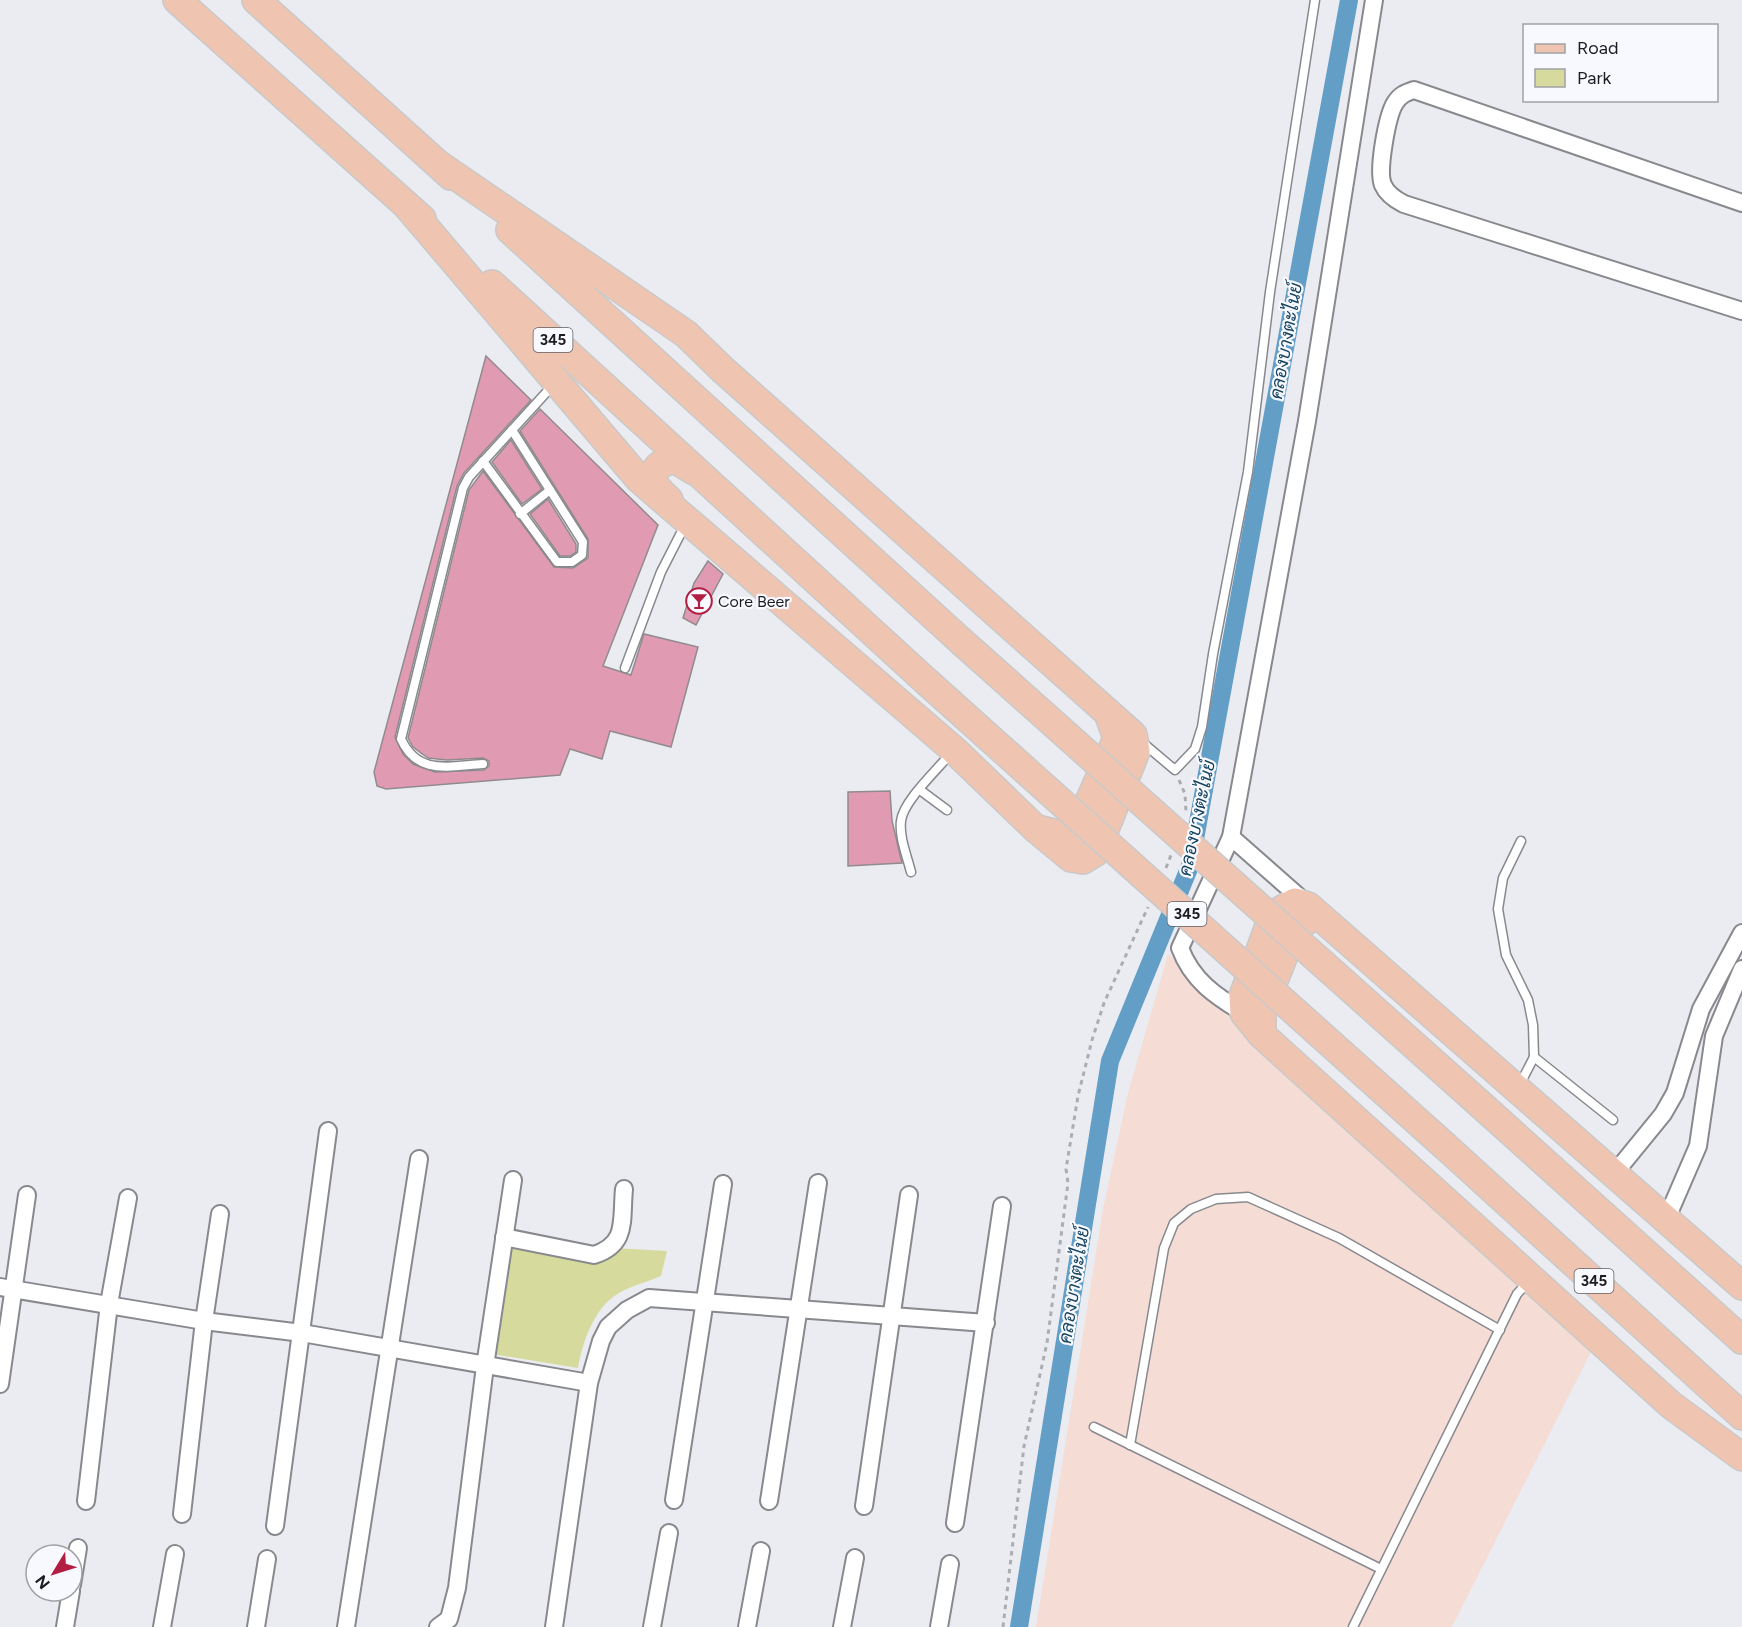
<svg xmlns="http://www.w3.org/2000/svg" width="1742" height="1627" viewBox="0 0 1742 1627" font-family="Figtree,Sarabun,sans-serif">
  <rect width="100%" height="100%" fill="#ebecf1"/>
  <path fill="#f5dcd5" d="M1168 954 1244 1013 1598 1338 1452 1627H1036L1103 1209 1128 1093Z"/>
  <path fill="#d6db9d" d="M510 1242 667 1251 661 1276C647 1282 626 1287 613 1297 593 1312 582 1344 578 1368L492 1354Z"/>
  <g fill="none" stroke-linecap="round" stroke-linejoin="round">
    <path stroke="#639ec7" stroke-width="18" d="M1019 1627 1110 1061 1190 866 1349 0"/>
  </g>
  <g fill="#e09bb3" stroke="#918b8d" stroke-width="1.5">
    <path d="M486 356 531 400 464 473 457 486 395 737 403 754 413 764 435 772 484 770 489 766V761L483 758 447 760 428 758 413 747 408 738 469 490 483 471 554 567 573 568 588 558V539L520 431 540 409 658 525 603 666 631 675 644 634 698 647 671 747 610 731 602 759 570 749 560 775 386 789 377 786 374 772Z"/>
    <path d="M511 440 542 489 522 504 492 462Z"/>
    <path d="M548 499 576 544V552L570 556H560L530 514Z"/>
    <path d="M708 561 723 574 696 625 683 618 694 583Z"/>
    <path d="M890 791 892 821 902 863 848 866V792Z"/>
  </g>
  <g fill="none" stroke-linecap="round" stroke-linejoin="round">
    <g stroke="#88898e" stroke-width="11">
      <g id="lane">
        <path d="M483 461 557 562H572L582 555 583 542 512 430"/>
        <path d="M520 514 550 490"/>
        <path d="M625 668 661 572 685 525"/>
        <path d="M1143 743 1175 770 1195 749 1202 727 1213 654 1248 472 1270 292 1315 0"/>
        <path d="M483 764C449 766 418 776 401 739L463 488 469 477 554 384"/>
        <path d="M920 790 947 810"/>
        <path d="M911 872C907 856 899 837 901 821 903 801 938 769 951 753"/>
        <path d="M1534 1057 1613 1120"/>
        <path d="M1519 1086 1534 1057 1533 1025 1528 1000 1506 955 1498 909 1503 878 1521 841"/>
        <path d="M1094 1427 1381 1569"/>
        <path d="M1130 1445 1164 1248 1174 1223 1191 1209 1216 1199 1248 1197 1339 1238 1500 1330"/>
        <path d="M1353 1627 1517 1294 1529 1281"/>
      </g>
    </g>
    <g stroke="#88898e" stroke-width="20">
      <g id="street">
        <path d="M1742 203 1414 90C1405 93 1400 95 1395 103 1387 116 1377 171 1383 185 1387 194 1396 200 1404 204L1742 311"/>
        <path d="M1231 837 1307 904"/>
        <path d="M1244 1013C1215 996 1192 980 1180 948L1231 837 1307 421 1374 0"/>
        <path d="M1614 1174 1663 1114 1675 1093 1701 1009 1742 933"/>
        <path d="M1666 1220 1698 1146 1714 1036 1742 969"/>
        <path d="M504 1237 594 1255C628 1244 621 1221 624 1189"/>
        <path d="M0 1287 204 1321 302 1333 589 1383"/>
        <path d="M0 1384 27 1195"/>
        <path d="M674 1500 723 1184"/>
        <path d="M86 1501 109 1304 128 1198"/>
        <path d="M769 1501 818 1183"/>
        <path d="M864 1506 909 1195"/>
        <path d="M182 1514 204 1321 220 1214"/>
        <path d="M955 1523 1002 1206"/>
        <path d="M275 1526 328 1131"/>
        <path d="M72 1585 78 1548"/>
        <path d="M65 1627 71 1591"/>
        <path d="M162 1627 175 1554"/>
        <path d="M256 1627 267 1559"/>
        <path d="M346 1627 419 1159"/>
        <path d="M438 1627 449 1619 457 1588 485 1366 513 1180"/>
        <path d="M554 1627 589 1383 601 1341 608 1327 627 1310 649 1298 986 1323"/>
        <path d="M652 1627 669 1533"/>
        <path d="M747 1627 761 1551"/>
        <path d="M842 1627 855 1558"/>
        <path d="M939 1627 950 1564"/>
      </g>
    </g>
    <g stroke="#c9c9c9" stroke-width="30">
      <g id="primary">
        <path d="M177 0 422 219"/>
        <path d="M256 0 451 176"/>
        <path d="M408 207 639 479 954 750 1036 829 1071 858 1083 860 1096 852 1136 751 1133 735 722 369 686 334 438 164"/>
        <path d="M510 230 962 642"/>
        <path d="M492 284 927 682"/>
        <path d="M669 500C664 495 655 488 654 481 651 467 665 460 676 460L694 471"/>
        <path d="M1038 829 1070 837 1076 831 1115 743 1116 735 1108 713"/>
        <path d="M1262 1035V1011L1288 945 1304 921 1308 920"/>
        <path d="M1480 1104 1742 1340"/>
        <path d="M1446 1147 1742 1416"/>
        <path d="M1742 1286 1308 906 1295 902 1281 910 1269 926 1243 996 1244 1013 1262 1035 1671 1405 1742 1457"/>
      </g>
    </g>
    <g stroke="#acadb1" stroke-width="3" stroke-dasharray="4.5 4.5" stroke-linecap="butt">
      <path d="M1179 780 1185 794 1186 812"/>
      <path d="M1166 868 1171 855"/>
      <path d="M1003 1627 1024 1446 1047 1343 1068 1183 1066 1169 1078 1096 1092 1040 1104 1003 1148 907"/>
    </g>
    <use href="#lane" stroke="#fff" stroke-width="8"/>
    <use href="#street" stroke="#fff" stroke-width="16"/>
    <use href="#primary" stroke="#efc5b2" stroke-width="27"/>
    <g stroke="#c9c9c9" stroke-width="30" stroke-linecap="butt">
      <g id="primary-bridge">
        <path d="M962 642 1480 1104"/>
        <path d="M927 682 1446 1147"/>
      </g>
    </g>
    <use href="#primary-bridge" stroke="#efc5b2" stroke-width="27"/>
  </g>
  <defs>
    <g id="bar-ring" transform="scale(1.35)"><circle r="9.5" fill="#f8f9ff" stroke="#b21f43" stroke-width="1.5"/><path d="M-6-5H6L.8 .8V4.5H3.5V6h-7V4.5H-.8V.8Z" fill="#b21f43"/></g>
  </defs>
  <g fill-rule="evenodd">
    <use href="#bar-ring" x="699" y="601"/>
  </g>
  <g text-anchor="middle" stroke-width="4.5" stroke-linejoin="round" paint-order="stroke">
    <g fill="#f8f9ff" stroke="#5f5f62" stroke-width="1.5">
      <rect x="533.5" y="328" width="39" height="24" rx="4.5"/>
      <rect x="1167.5" y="902" width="39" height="24" rx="4.5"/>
      <rect x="1574.5" y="1269" width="39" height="24" rx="4.5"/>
    </g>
    <g font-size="15" font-weight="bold" fill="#1d1d1f">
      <text x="553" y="345">345</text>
      <text x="1187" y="919">345</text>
      <text x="1594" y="1286">345</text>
    </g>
    <g font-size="16" fill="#1d1d1f" stroke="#f8f9ff" text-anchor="start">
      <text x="718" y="607">Core Beer</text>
    </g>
    <g font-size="18" font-style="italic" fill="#154360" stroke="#f8f9ff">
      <text transform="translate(1286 341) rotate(-80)" y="6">คลองบางตะไนย์</text>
      <text transform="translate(1197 818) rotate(-78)" y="6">คลองบางตะไนย์</text>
      <text transform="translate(1074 1285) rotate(-81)" y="6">คลองบางตะไนย์</text>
    </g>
  </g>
  <rect x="1523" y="24" width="195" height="78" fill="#f8f9ff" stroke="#a0a1a5" stroke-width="1.5"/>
  <rect x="1535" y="44" width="30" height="9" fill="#efc5b2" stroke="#a0a1a5" stroke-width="1.5"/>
  <text x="1577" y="54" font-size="18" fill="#1d1d1f">Road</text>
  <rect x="1535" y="69" width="30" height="18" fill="#d6db9d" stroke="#a0a1a5" stroke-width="1.5"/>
  <text x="1577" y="84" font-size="18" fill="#1d1d1f">Park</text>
  <g transform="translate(54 1573) rotate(232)"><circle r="28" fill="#f8f9ff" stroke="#a0a1a5" stroke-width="1.5"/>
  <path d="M0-4.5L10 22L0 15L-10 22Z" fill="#b21f43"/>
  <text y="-9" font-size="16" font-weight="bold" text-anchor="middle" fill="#1d1d1f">N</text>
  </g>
</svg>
